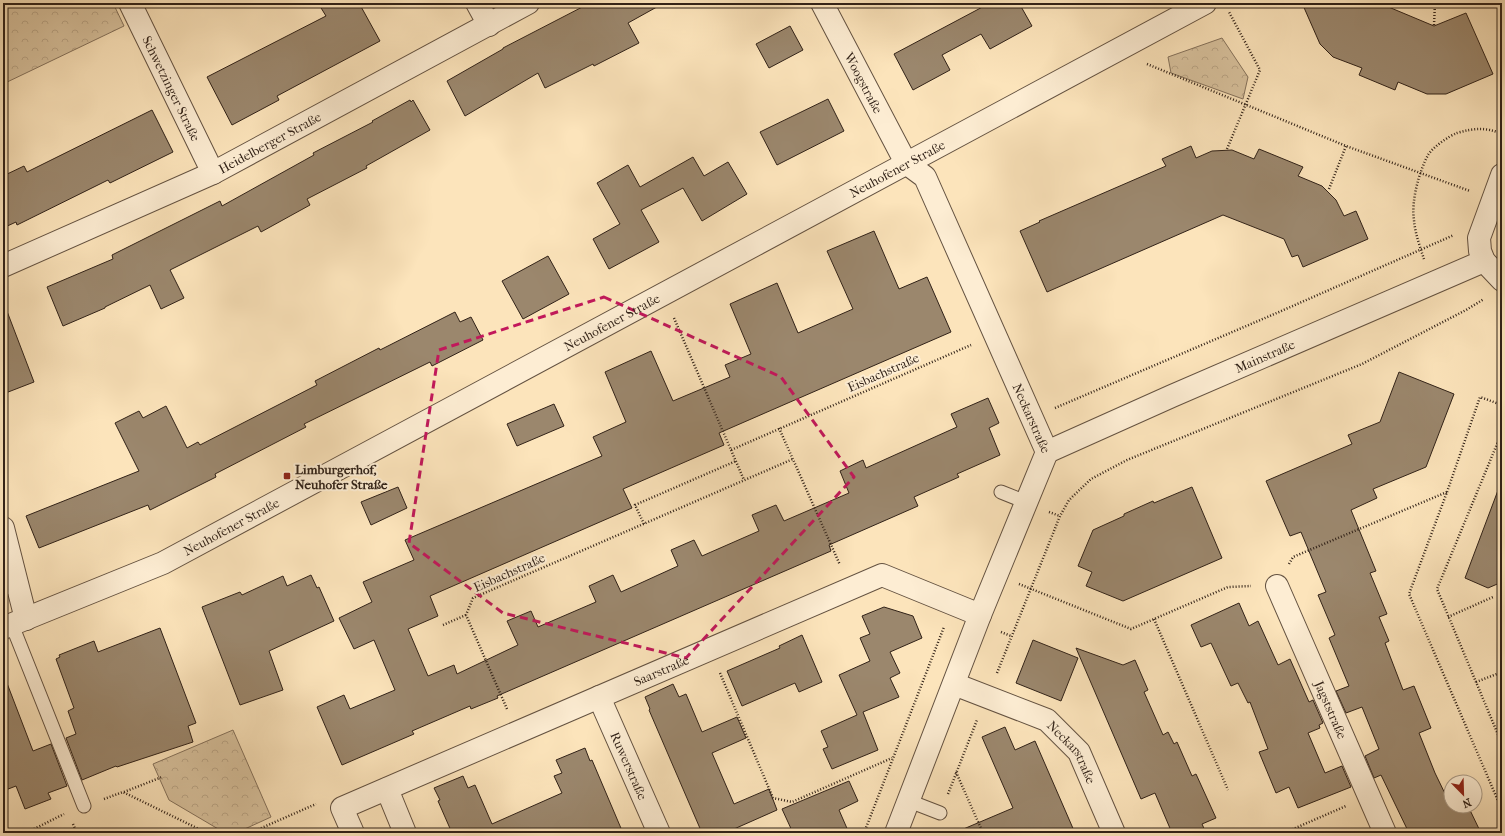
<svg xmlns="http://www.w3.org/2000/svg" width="1505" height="836" viewBox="0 0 1505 836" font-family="'IM FELL French Canon',serif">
  <defs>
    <pattern id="park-crowns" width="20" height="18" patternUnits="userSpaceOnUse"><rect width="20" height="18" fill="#d9c39f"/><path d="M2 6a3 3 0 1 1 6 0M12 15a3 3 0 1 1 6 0" fill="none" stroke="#bba788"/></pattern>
  </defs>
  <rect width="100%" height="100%" fill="#fce4bb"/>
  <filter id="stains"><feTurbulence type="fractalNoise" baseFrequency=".005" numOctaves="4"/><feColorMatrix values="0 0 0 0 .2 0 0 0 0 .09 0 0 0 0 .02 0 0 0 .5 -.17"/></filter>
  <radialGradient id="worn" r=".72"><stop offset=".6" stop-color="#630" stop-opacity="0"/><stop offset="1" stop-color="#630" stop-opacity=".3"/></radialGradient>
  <g fill="url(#park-crowns)" stroke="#85725c">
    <path d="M3 3H113L124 26 3 84Z"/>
    <path d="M1222 38 1248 77 1243 99 1171 73 1168 57Z"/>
    <path d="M233 730 271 817 236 833H225L169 800 153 764Z"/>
  </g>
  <g fill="#9b876d" stroke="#312218">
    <path d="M318 3H359L380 41 277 96 279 100 232 125 207 77 326 16Z"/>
    <path d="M590 3H664L628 23 639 43 594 66 593 64 545 88 538 73 465 116 447 81 503 49V48Z"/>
    <path d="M990 3H1019L1032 26 990 49 981 34 942 55 950 70 913 90 894 54Z"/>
    <path d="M1302 3H1379L1434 26 1466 13 1493 74 1446 94H1427L1398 82 1395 90 1359 75 1362 68 1333 57 1320 44Z"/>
    <path d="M790 26 803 50 769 68 756 44Z"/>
    <path d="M828 99 844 131 777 165 760 132Z"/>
    <path d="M410 100 411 102 413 100 430 130 366 166 367 168 307 199 310 205 261 232 258 226 170 270 184 298 161 309 150 285 105 307V308L63 326 47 287 113 259 112 255 220 201 222 206 314 155 313 153 373 122 372 121Z"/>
    <path d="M152 110 173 152 110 183 108 180 17 225 16 222 3 228V176L24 166 27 172Z"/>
    <path d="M1191 146 1196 158 1212 151 1232 150 1254 159 1259 149 1303 167 1298 176 1322 186 1336 200 1344 216 1356 211 1368 239 1303 267 1298 255 1292 257 1284 239 1223 215 1047 292 1020 231 1040 222 1039 221 1166 166 1162 159Z"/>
    <path d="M693 157 704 176 728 162 747 194 702 221 683 188 641 210 659 242 609 269 593 239 620 224 597 183 628 165 640 187Z"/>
    <path d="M874 231 899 289 927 277 951 332 719 433 724 445 623 489 632 508 430 596 438 616 408 629 428 676 454 665 457 674 518 645 507 621 531 611 538 627 596 602 589 586 613 575 621 592 678 566 671 550 694 540 702 556 759 531 752 515 776 505 784 521 849 493 840 471 863 460 866 468 957 427 951 414 988 398 999 423 989 428 1000 455 957 474 959 477 914 497 918 506 829 545 831 551 497 696 498 698 471 709 470 706 412 731 414 734 342 765 317 707 344 695 350 709 395 690 374 640 354 649 339 618 372 602 363 582 414 560 405 540 602 456 593 437 626 422 605 372 651 351 673 401 730 377 725 365 751 354 730 304 777 283 798 333 853 309 827 251Z"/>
    <path d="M548 256 569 294 523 319 502 281Z"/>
    <path d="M5 306 34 382 3 394V307Z"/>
    <path d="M455 312 460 322 471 317 483 340 432 366 430 362 304 424 306 427 215 474 216 477 150 510 148 505 39 548 26 516 139 471 115 423 139 411 143 418 166 406 187 448 198 442 200 445 317 385 315 381 379 348 380 350Z"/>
    <path d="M1399 372 1454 394 1426 467 1373 489 1377 498 1351 510 1376 571 1370 573 1387 614 1379 617 1389 641 1385 643 1403 690 1414 686 1431 728 1419 733 1435 773 1451 806H1468L1481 833H1409L1381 775 1374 778 1365 756 1379 749 1362 707 1346 713 1336 691 1349 686 1329 638 1335 635 1318 595 1326 592 1301 532 1290 536 1266 481 1352 444 1348 435 1380 422Z"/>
    <path d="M554 404 564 426 517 446 507 424Z"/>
    <path d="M1500 485H1502V582L1488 588 1465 578Z"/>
    <path d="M398 487 407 508 371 525 361 502Z"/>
    <path d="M1192 487 1222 558 1123 601 1086 586 1092 572 1078 566 1093 530 1124 516V514L1153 501 1154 503Z"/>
    <path d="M311 575 317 588 319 587 334 621 269 651 283 690 240 705 202 607 240 592 242 595 283 576 287 586Z"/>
    <path d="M1239 603 1249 626 1258 621 1278 665 1290 659 1309 702 1313 700 1323 723 1319 725 1320 728 1308 733 1325 773 1342 766 1351 787 1298 808 1289 787 1276 793 1259 752 1268 749 1250 702 1248 703 1238 683 1231 686 1211 643 1201 647 1191 625Z"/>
    <path d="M884 607 913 616 922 638 890 652 900 673 890 678 899 697 863 712 878 750 832 769 823 749 828 747 821 731 857 715 839 675 870 661 860 638 870 634 862 616Z"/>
    <path d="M160 628 196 723 188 726 193 742 117 767 116 766 82 780 66 738 76 734 68 711 74 708 56 659 60 657 59 655 94 641 98 652Z"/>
    <path d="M802 635 822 682 799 692 795 683 742 706 727 671 780 648 779 646Z"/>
    <path d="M1033 640 1078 658 1061 701 1016 683Z"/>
    <path d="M1076 648 1123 665 1135 660 1148 690 1144 692 1163 735 1168 732 1174 744 1177 742 1192 776 1196 774 1216 818 1202 824 1206 833H1172L1155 793 1141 799Z"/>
    <path d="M5 678 33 751 51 744 67 786 48 793 51 799 25 809 16 786 3 791V679Z"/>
    <path d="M673 684 679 697 686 694 702 732 737 717 746 738 712 753 734 804 769 789 777 810 725 833H702L649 710 650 709 645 697Z"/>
    <path d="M1005 727 1015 750 1035 741 1075 833H954L1013 808 982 737Z"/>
    <path d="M585 748 590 761 592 760 623 833H452L438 801 440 800 434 788 463 776 468 788 475 785 492 824 562 793 554 776 562 773 556 760Z"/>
    <path d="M849 781 858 801 839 810 849 833H793L782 809Z"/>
  </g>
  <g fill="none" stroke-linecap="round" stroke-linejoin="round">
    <g stroke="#645241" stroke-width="15">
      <g id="lane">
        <path d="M1001 492 1026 502"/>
        <path d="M3 589 17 584"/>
        <path d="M12 625 84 806"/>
        <path d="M909 801 940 813"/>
      </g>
    </g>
    <g stroke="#645241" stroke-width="24">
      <g id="street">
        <path id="s1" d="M130 3 213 173"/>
        <path d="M477 3 489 25"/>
        <path id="s2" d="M822 3 906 163 925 177 1047 452 980 615 896 833"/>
        <path d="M1502 175 1479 238 1480 251 1484 261 1502 280"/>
        <path id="s3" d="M3 266 213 173 528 3"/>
        <path id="s4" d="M1047 452 1172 396 1484 261"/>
        <path d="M3 528 26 619"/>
        <path id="s5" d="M1277 586 1385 833"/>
        <path id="s6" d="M3 628 163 563 1205 3"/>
        <path id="s7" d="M954 684 1047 720 1079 752 1114 833"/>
        <path id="s8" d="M599 697 659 833"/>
        <path d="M387 789 405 833"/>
        <path id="s9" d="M353 833 342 808 882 575 980 615"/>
      </g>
    </g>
    <g stroke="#312218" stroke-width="2.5" stroke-dasharray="1 2" stroke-linecap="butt">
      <path d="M1434 25 1435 3"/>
      <path d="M1147 64 1346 146 1470 191"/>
      <path d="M1227 149 1260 70 1229 12"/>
      <path d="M1329 189 1346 146"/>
      <path d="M1424 259C1420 247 1415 233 1414 220 1411 201 1419 172 1428 155 1433 147 1449 136 1457 133 1474 128 1486 127 1502 134"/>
      <path d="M674 318 731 450 971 345"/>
      <path d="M1055 408 1279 312 1454 235"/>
      <path d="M779 428 840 565"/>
      <path d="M1502 432 1437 589 1502 744"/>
      <path d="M731 450 744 480"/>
      <path d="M1447 492 1480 397 1502 405"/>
      <path d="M1049 512 1060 516"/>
      <path d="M644 524 635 505 736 461"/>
      <path d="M1289 564 1293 557 1447 492 1409 594 1502 810"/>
      <path d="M1019 584 1131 629 1228 587 1251 586"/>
      <path d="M1448 617 1493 597"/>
      <path d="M1154 619 1228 790"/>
      <path d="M443 625 466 615"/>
      <path d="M1001 632 1011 636"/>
      <path d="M720 673 773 798 792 802 892 758"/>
      <path d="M997 673 1060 516 1069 500 1091 479 1127 460 1362 364 1466 310 1484 299"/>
      <path d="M1476 682 1502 672"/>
      <path d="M507 709 466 615 473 598 793 459"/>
      <path d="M956 772 983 833"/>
      <path d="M124 792 162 777"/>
      <path d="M948 794 977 720"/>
      <path d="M104 799 123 792 207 833"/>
      <path d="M73 824 77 833"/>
      <path d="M26 833 64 814"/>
      <path d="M250 833 316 804"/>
      <path d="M864 833 944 627"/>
      <path d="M1284 833 1346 806"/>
    </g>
    <use href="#lane" stroke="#fdedd3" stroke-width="13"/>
    <use href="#street" stroke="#fdedd3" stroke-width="22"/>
  </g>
  <path fill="none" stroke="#c2185b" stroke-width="3" stroke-dasharray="8 5" stroke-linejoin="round" d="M604 297 781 377 854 477 686 658 503 613 409 543 439 350Z"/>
  <rect fill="#8f2418" stroke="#fdedd3" stroke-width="1.5" x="283" y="472" width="8" height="8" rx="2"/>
  <g text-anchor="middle" stroke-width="4" stroke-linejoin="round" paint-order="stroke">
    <g font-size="13" fill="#312218" stroke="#fdedd3">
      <text dy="5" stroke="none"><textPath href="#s2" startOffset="90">Woogstraße</textPath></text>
      <text dy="5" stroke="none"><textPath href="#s1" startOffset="95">Schwetzinger Straße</textPath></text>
      <text dy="5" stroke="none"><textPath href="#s3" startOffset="294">Heidelberger Straße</textPath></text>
      <text dy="5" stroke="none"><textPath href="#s6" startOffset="1006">Neuhofener Straße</textPath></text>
      <text dy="5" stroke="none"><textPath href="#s6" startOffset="682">Neuhofener Straße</textPath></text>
      <text dy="5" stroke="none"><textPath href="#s4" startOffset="238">Mainstraße</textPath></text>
      <text transform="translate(883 372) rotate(-24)" y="5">Eisbachstraße</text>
      <text dy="5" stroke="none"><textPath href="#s2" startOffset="468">Neckarstraße</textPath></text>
      <text dy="5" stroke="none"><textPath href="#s6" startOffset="250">Neuhofener Straße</textPath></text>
      <text transform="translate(509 572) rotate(-24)" y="5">Eisbachstraße</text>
      <text dy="5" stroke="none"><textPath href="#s9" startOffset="375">Saarstraße</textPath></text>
      <text dy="5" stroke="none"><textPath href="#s5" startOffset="135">Jagststraße</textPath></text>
      <text dy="5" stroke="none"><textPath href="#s7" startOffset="141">Neckarstraße</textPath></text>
      <text dy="5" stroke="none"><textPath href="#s8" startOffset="75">Ruwerstraße</textPath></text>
    </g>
    <g font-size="13" font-weight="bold" fill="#312218" stroke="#fdedd3" text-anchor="start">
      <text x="295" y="474">Limburgerhof,<tspan x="295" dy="15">Neuhofer Straße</tspan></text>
    </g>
  </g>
  <rect width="1505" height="836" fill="none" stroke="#fce4bb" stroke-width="16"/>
  <rect x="4" y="4" width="1497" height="828" fill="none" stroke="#312218" stroke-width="2"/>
  <rect x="8" y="8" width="1489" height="820" fill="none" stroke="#312218"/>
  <g transform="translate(1463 794) rotate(157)"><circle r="19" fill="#fdedd3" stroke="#ab9c88"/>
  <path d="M0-3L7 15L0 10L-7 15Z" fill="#8f2418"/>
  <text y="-6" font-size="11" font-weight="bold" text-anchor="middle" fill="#312218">N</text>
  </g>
  <rect width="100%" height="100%" filter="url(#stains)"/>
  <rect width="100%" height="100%" fill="url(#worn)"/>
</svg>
